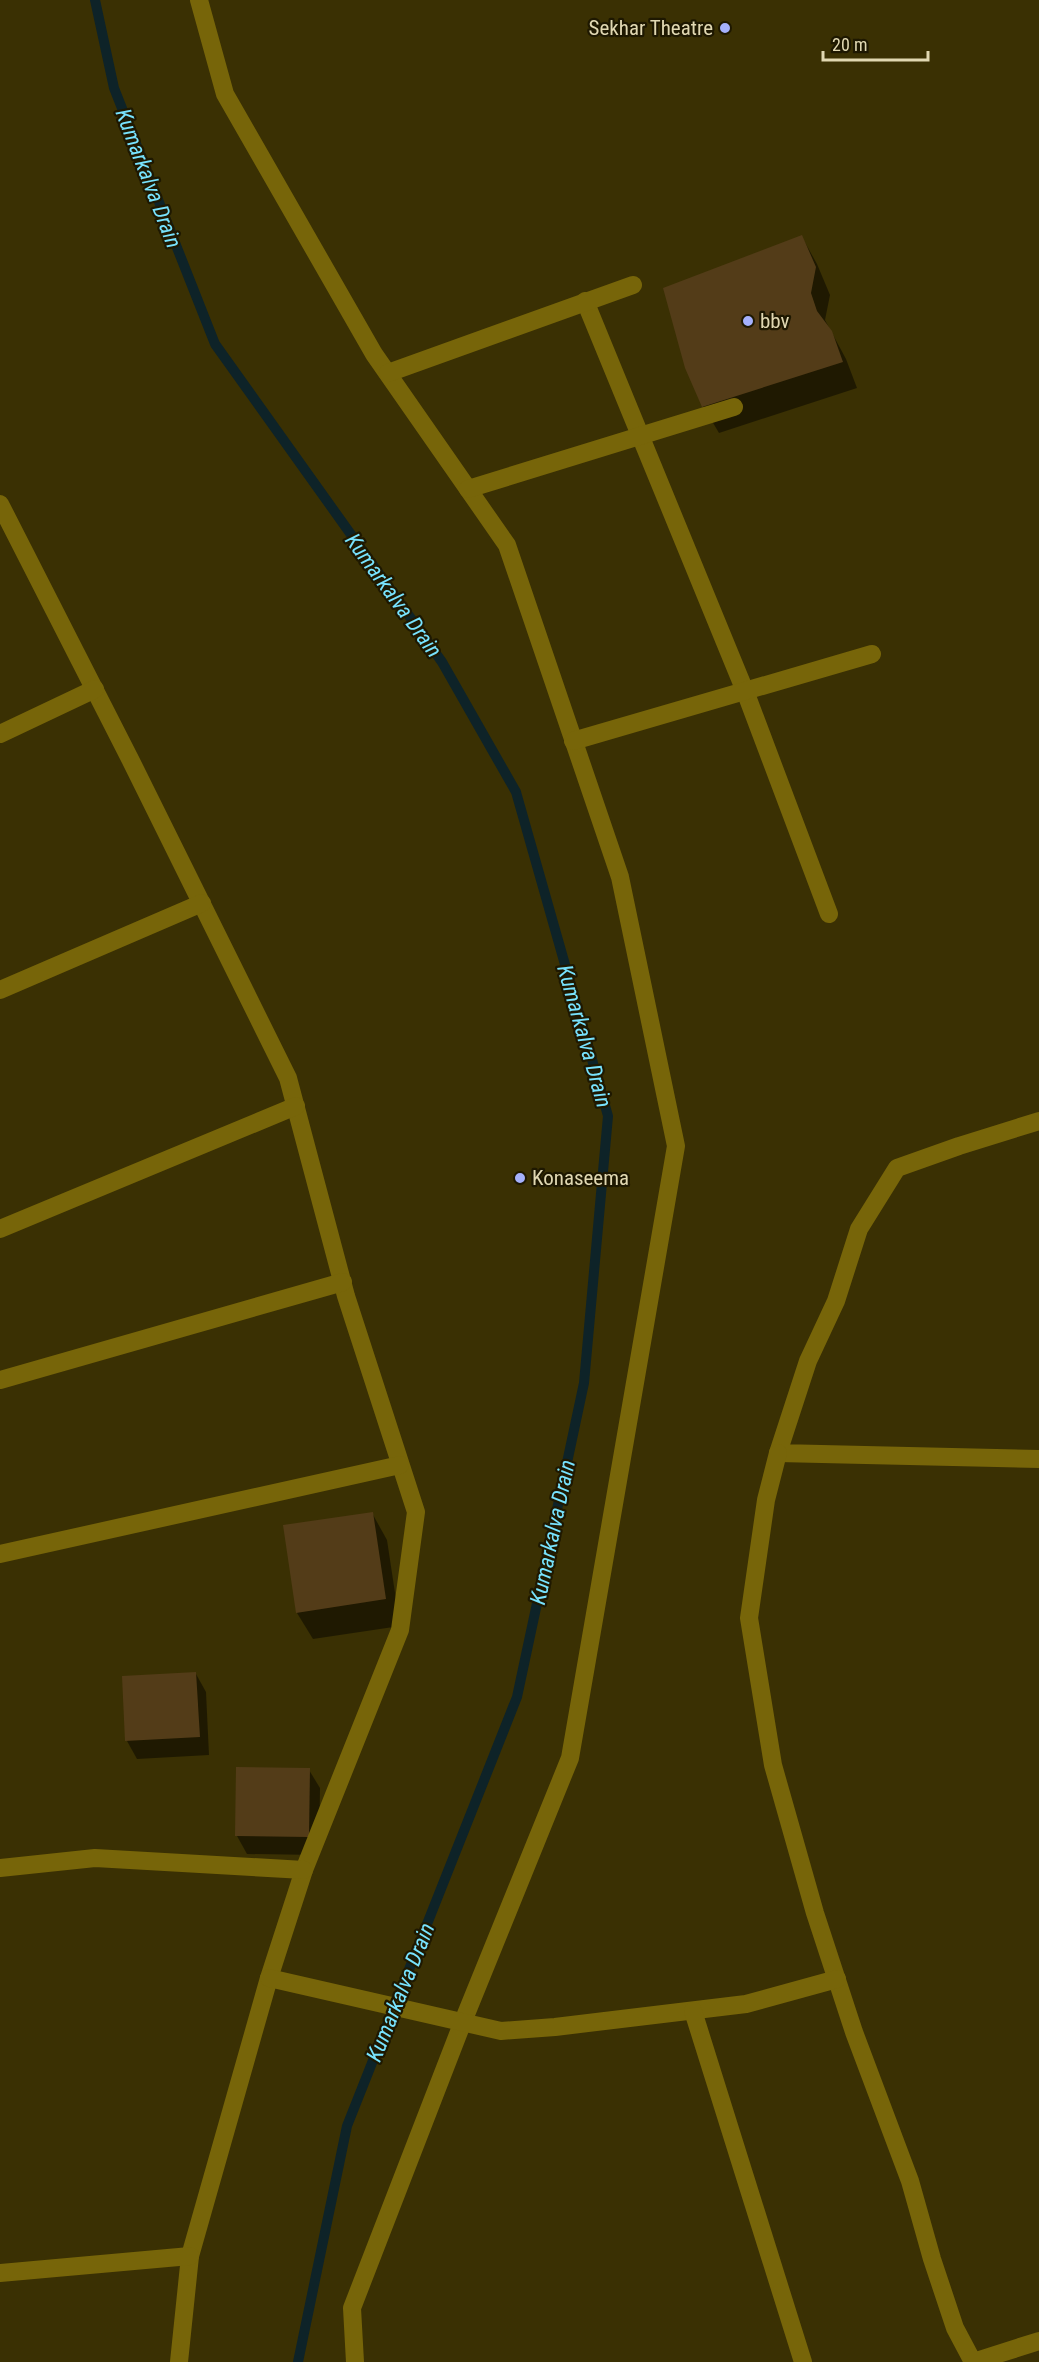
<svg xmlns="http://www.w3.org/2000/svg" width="1039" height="2362" viewBox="0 0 1039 2362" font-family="'Roboto Condensed',sans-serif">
  <rect width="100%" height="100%" fill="#3a3003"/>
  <g fill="#0007">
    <path d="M802 237 817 264 830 295 825 320 846 359 857 388 719 433 703 406Z"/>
    <path d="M372 1513 387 1540 400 1626 313 1639 297 1613Z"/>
    <path d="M196 1674 206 1692 209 1755 137 1759 127 1741Z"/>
    <path d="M309 1770 320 1788 319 1855 247 1854 237 1836Z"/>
  </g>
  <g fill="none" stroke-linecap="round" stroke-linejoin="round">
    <path stroke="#0e2328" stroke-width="10" d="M95 0 114 88 215 344 442 662 516 792 608 1116 584 1383 517 1697 347 2126 298 2362"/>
  </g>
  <g fill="#533c18">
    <path d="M802 235 816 267 811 293 817 311 832 331 843 362 702 407 685 368 663 288Z"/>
    <path d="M373 1512 386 1599 296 1613 283 1525Z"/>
    <path d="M196 1672 200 1737 125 1741 122 1676Z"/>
    <path d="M236 1767 310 1768 309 1837 235 1836Z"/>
  </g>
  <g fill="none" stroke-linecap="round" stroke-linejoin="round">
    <g stroke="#776509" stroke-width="18">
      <path d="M199 0 225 94 374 354 507 545 620 877 676 1146 570 1758 462 2024 352 2308 355 2362"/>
      <path d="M585 301 745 691 829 914"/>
      <path d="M388 373 633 285"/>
      <path d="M468 489 734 407"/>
      <path d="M0 504 130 759 288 1078 346 1296 416 1512 400 1630 304 1870 269 1978 190 2256 179 2362"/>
      <path d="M0 734 95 689"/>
      <path d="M573 741 872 654"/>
      <path d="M0 990 202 903"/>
      <path d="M1039 1121 959 1146 897 1168 859 1229 836 1301 808 1361 778 1453 1039 1459"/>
      <path d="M0 1229 296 1106"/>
      <path d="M0 1380 343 1282"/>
      <path d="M778 1453 766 1500 749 1618 773 1765 815 1913 854 2032 910 2181 932 2259 955 2328 973 2362 1039 2341"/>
      <path d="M0 1554 400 1465"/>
      <path d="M0 1868 95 1858 304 1870"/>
      <path d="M269 1978 501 2031 555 2027 746 2004 837 1979"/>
      <path d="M693 2011 803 2362"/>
      <path d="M0 2273 190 2256"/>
    </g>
  </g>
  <g fill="#a5b1fc" stroke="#1e1801" stroke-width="2">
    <circle cx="725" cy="28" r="6"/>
    <circle cx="748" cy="321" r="6"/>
    <circle cx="520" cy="1178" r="6"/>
  </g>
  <g text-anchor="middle" stroke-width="4.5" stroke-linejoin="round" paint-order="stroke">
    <g font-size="21" fill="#e1d8b2" stroke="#1e1801" text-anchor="start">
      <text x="713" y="35" text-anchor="end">Sekhar Theatre</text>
      <text x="760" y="328">bbv</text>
      <text x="532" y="1185">Konaseema</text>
    </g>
    <g font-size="22" font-style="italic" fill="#78e3fe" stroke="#1e1801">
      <text transform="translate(149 178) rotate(69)" y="8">Kumarkalva Drain</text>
      <text transform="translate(394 595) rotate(54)" y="8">Kumarkalva Drain</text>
      <text transform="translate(585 1036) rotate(74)" y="8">Kumarkalva Drain</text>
      <text transform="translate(552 1532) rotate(-78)" y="8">Kumarkalva Drain</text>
      <text transform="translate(400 1992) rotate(-68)" y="8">Kumarkalva Drain</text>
    </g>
  </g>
  <path d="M823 51v9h105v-9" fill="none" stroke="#e1d8b2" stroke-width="3"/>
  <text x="832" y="51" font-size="18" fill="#e1d8b2" stroke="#1e1801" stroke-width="4.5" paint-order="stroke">20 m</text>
</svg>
